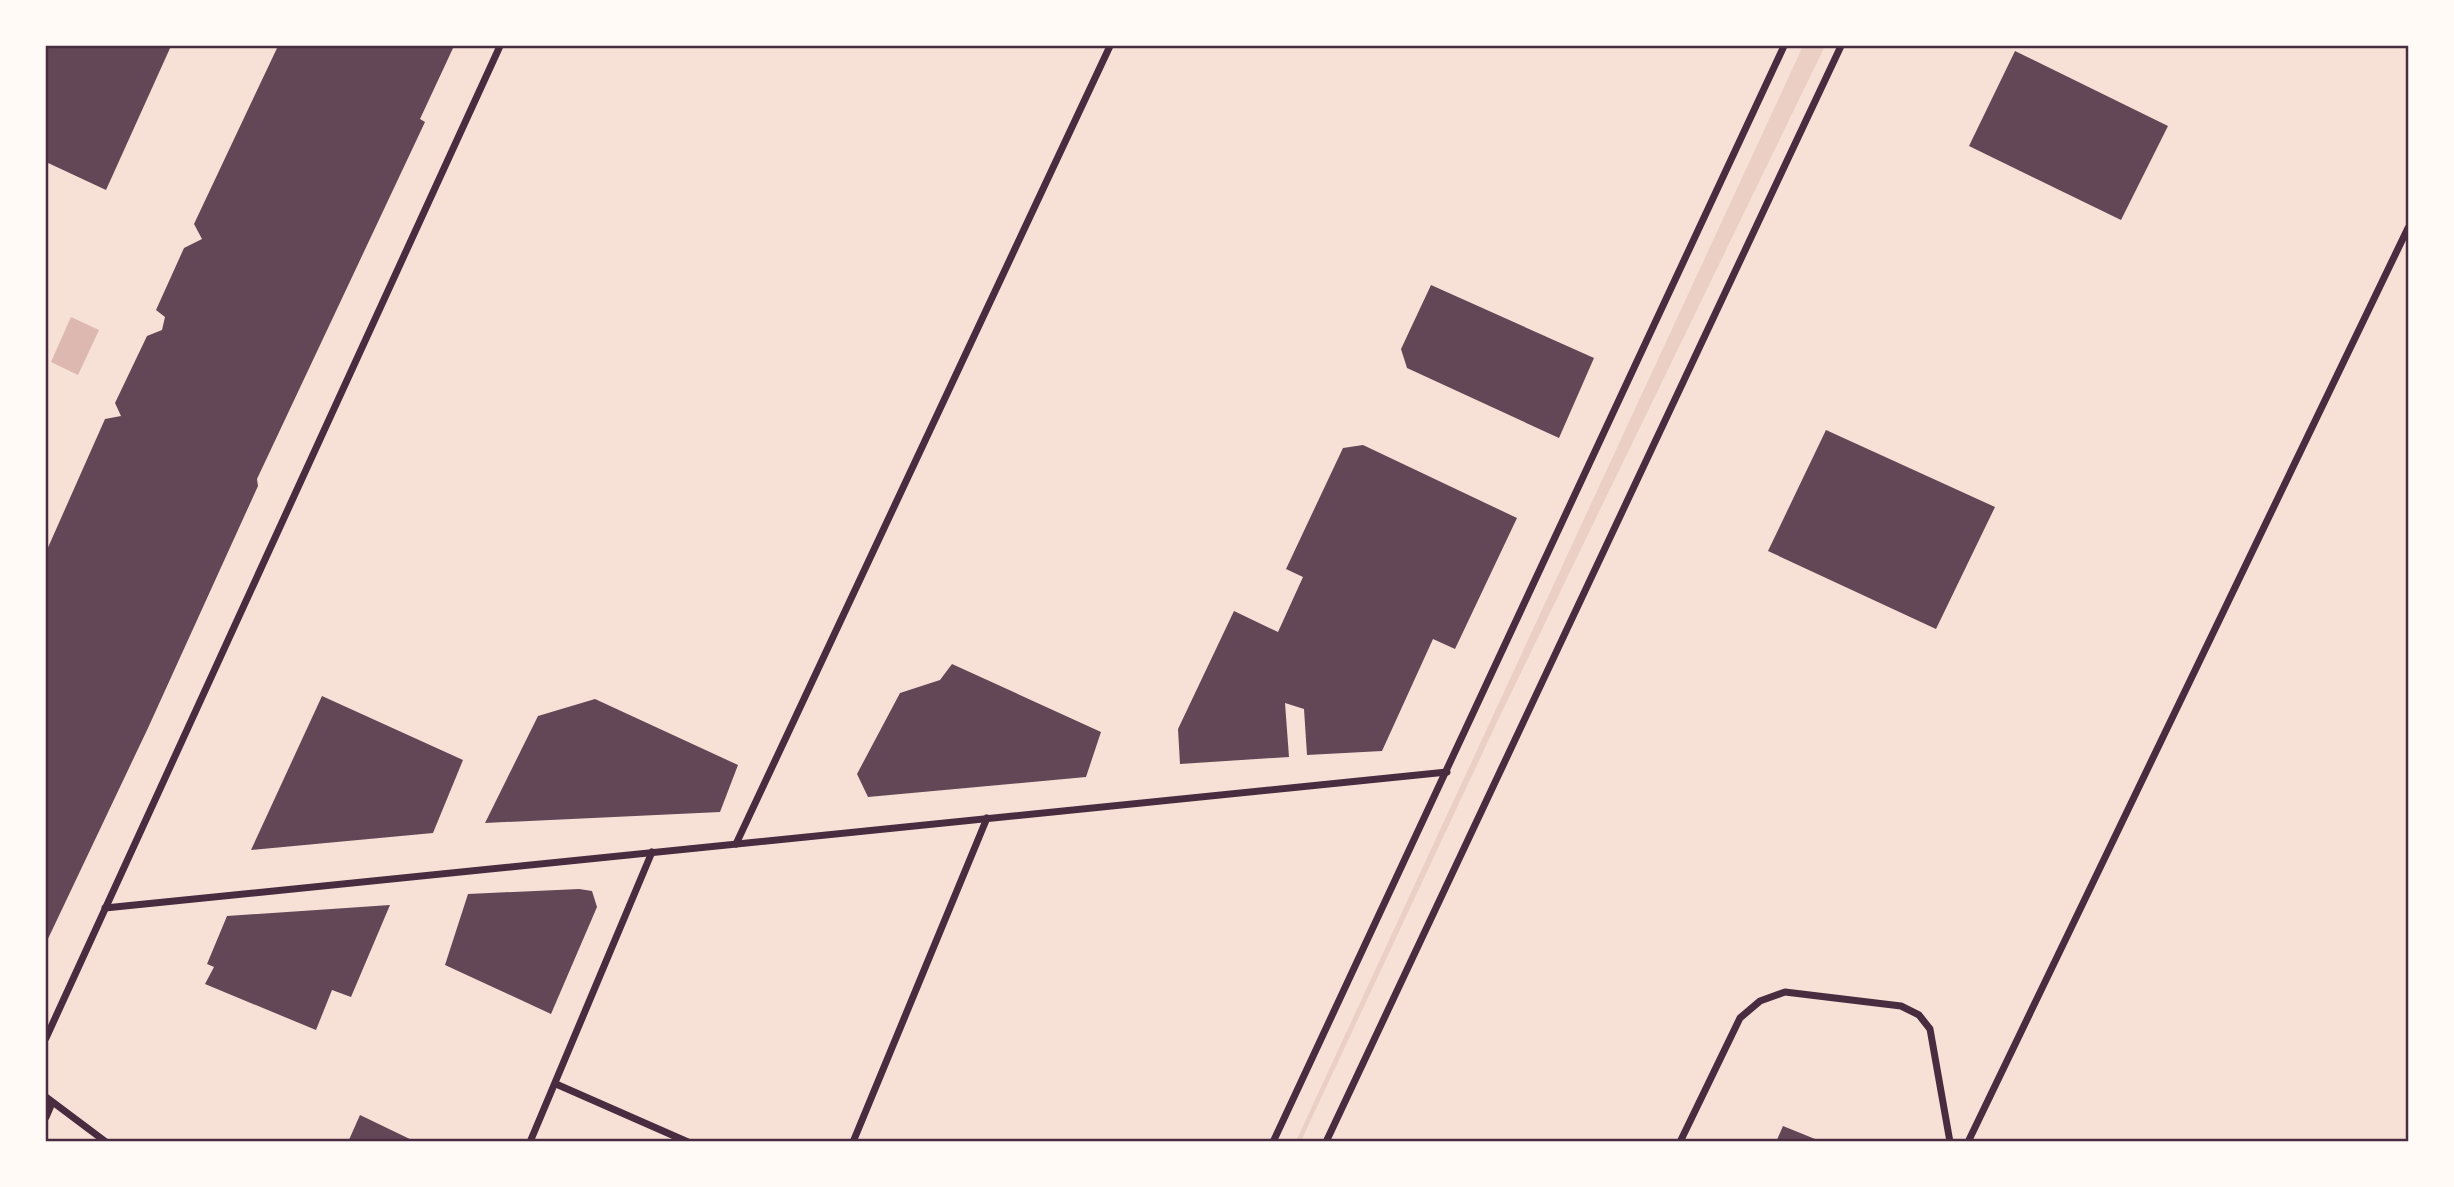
<svg xmlns="http://www.w3.org/2000/svg" width="2454" height="1187" viewBox="0 0 2454 1187" font-family="Cabin,sans-serif">
  <rect width="100%" height="100%" fill="#f7e1d7"/>
  <path fill="#ebcfc5" d="M1803 46H1825L1498 720 1301 1141H1296Z"/>
  <path fill="#dcb8b0" d="M71 317 99 330 78 375 51 362Z"/>
  <g fill="#644757">
    <path d="M46 46H171L106 190 46 162Z"/>
    <path d="M278 46H454L420 119 425 122 257 479 258 486 148 728 46 943V552L105 419 121 416 115 403 147 336 162 330 165 317 156 310 184 248 202 239 194 224Z"/>
    <path d="M2015 51 2168 126 2121 220 1969 146Z"/>
    <path d="M1431 285 1594 358 1559 438 1407 368 1401 349Z"/>
    <path d="M1826 430 1995 507 1936 629 1768 551Z"/>
    <path d="M1363 445 1517 518 1455 649 1433 639 1382 751 1307 755 1304 709 1285 703 1289 757 1180 764 1178 729 1234 611 1278 632 1303 577 1286 569 1343 448Z"/>
    <path d="M952 664 1101 732 1086 777 868 797 857 774 900 693 940 680Z"/>
    <path d="M322 696 463 760 433 833 251 850Z"/>
    <path d="M595 699 738 765 720 812 485 823 538 716Z"/>
    <path d="M579 889 592 891 597 907 551 1014 445 965 468 894Z"/>
    <path d="M390 905 351 997 332 990 316 1030 205 984 214 967 207 964 227 916Z"/>
    <path d="M360 1115 416 1142H348Z"/>
    <path d="M1783 1126 1820 1141V1142H1776Z"/>
  </g>
  <g fill="none" stroke-linecap="round" stroke-linejoin="round">
    <g stroke="#4a2c40" stroke-width="7">
      <path d="M736 844 1110 46"/>
      <path d="M105 908 1447 772"/>
      <path d="M46 1038 500 46"/>
      <path d="M556 1084 688 1142"/>
      <path d="M46 1097 106 1142"/>
      <path d="M46 1117 52 1103"/>
      <path d="M530 1142 652 852"/>
      <path d="M853 1142 987 818"/>
      <path d="M1273 1142 1784 46"/>
      <path d="M1326 1142 1841 46"/>
      <path d="M1680 1142 1740 1018 1760 1001 1785 992 1901 1006 1919 1015 1930 1029 1950 1142"/>
      <path d="M1968 1142 2408 228"/>
    </g>
  </g>
  <rect width="2454" height="1187" fill="none" stroke="#fffaf5" stroke-width="94"/>
  <rect x="47" y="47" width="2360" height="1093" fill="none" stroke="#4a2c40" stroke-width="2.5"/>
</svg>
